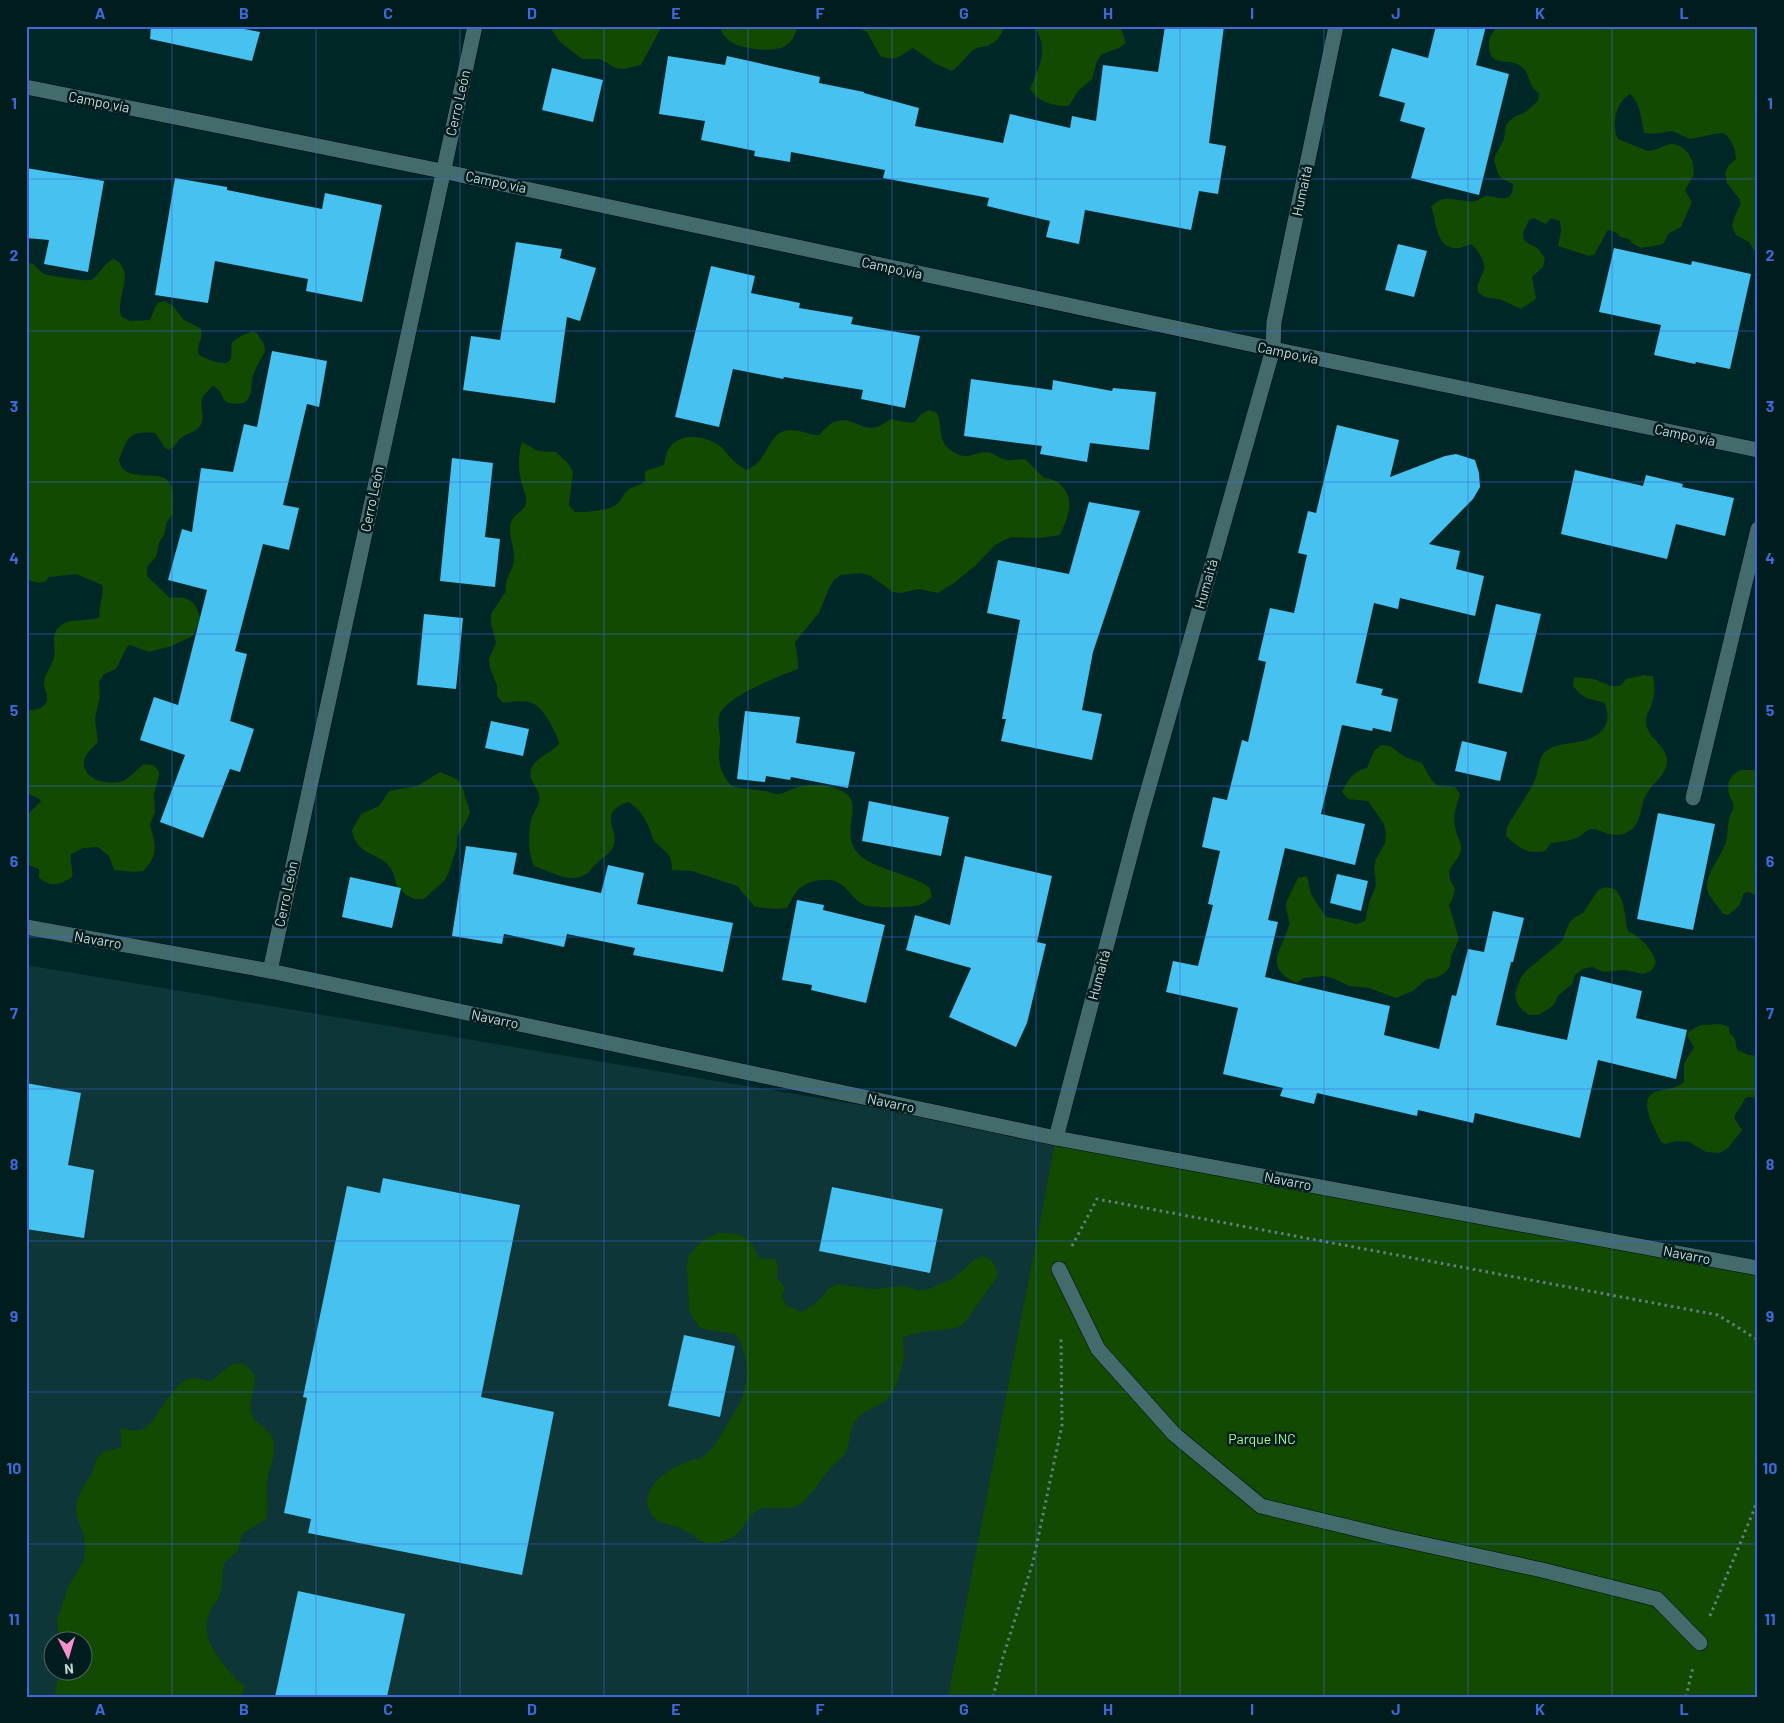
<svg xmlns="http://www.w3.org/2000/svg" width="1784" height="1723" viewBox="0 0 1784 1723" font-family="Barlow,sans-serif">
  <rect width="100%" height="100%" fill="#002728"/>
  <path fill="#0e3537" fill-rule="evenodd" d="M26 965 1056 1138 1758 1697H26ZM52 1640H82V1670H52Z"/>
  <g fill="#114a00">
    <path d="M549 26H662L641 65 624 69 615 68 600 59H582L560 42Z"/>
    <path d="M719 26H798C795 34 793 42 785 46 773 53 742 49 731 42 725 38 722 33 719 26Z"/>
    <path d="M855 26H1006C1001 34 997 43 987 46 981 47 977 47 972 51 965 58 960 65 952 71L936 64 913 48C900 56 896 62 880 56L867 32Z"/>
    <path d="M1034 26H1120L1126 43 1119 48 1102 54 1097 61 1092 79 1078 91 1069 106C1054 107 1038 102 1030 89 1039 65 1050 51 1034 26Z"/>
    <path d="M1498 26H1758V251L1754 250 1749 242 1736 235 1732 226 1734 218 1740 205V200L1727 183 1725 173 1729 165 1736 159C1735 149 1732 140 1725 134L1720 133 1690 139 1672 131 1653 134 1644 133C1641 119 1641 104 1630 94 1616 102 1611 125 1618 139L1648 151C1656 151 1663 145 1671 144 1686 143 1697 163 1693 176 1692 181 1687 185 1685 190L1692 202 1681 227 1668 234 1664 243 1660 245 1641 248 1632 243 1629 239 1620 237 1617 233 1608 230 1594 255 1589 256 1558 246 1561 231 1560 221 1551 218 1546 224 1533 218 1529 220 1523 233C1524 246 1529 242 1537 248 1540 250 1542 255 1545 258L1543 267 1532 277 1536 299 1521 309C1514 306 1507 302 1499 299 1493 298 1486 299 1480 294 1473 287 1483 276 1484 268 1485 260 1477 249 1471 244 1467 245 1464 247 1460 248 1435 251 1437 222 1431 207 1445 191 1460 204 1476 201 1479 200 1483 196 1487 196 1498 196 1513 206 1513 184L1501 178 1498 174 1494 160 1495 156 1504 139 1506 125 1509 121 1516 116 1524 113 1538 101 1539 93C1536 91 1532 88 1531 84 1528 78 1528 72 1522 67 1511 57 1490 69 1489 47 1488 39 1492 32 1498 26Z"/>
    <path d="M114 259C138 271 113 302 122 317L130 321 150 320 157 303 165 301 173 306 184 320 200 328C205 338 195 345 199 355 205 358 222 366 228 362 234 357 230 349 232 343 234 339 251 330 255 332 257 333 259 336 260 338 264 343 265 346 265 352 260 360 253 372 252 381 251 391 252 396 244 403 214 407 229 392 212 386 209 391 204 393 202 399 200 407 206 418 200 426 196 433 186 433 180 439 176 443 175 447 169 450L165 448 155 433C129 430 127 438 119 460 125 487 165 465 171 486 174 494 172 506 173 514L167 522 164 535 159 543 156 557 147 567V576L170 598C187 596 196 600 200 618L193 636 172 646 149 652 130 645 127 647 116 669 104 674 99 682 100 696 95 719 98 742C93 747 86 753 84 761 82 780 108 786 123 781 130 778 137 769 144 764L153 765 159 771V775L154 794 155 812 150 825C156 844 159 856 143 871L134 872 114 870 109 856 98 847 83 848 71 854C69 863 74 869 72 877 59 885 53 888 39 878V869L26 864V816L41 801 38 798 26 793V710C35 711 47 708 47 698 47 692 43 687 44 682 45 673 52 666 54 657 56 648 50 635 59 627 69 617 87 622 100 617 97 606 105 596 102 585L76 574 49 577 46 581C38 584 34 582 26 579V265L32 263C36 266 39 271 44 274 48 275 87 282 91 280 100 275 103 263 114 259Z"/>
    <path d="M929 410 937 413C943 427 937 442 952 451 956 454 961 456 966 456 973 456 978 452 985 452 993 452 998 458 1006 460 1012 461 1019 459 1025 459L1044 478C1052 479 1056 480 1062 486 1076 501 1067 519 1060 535L1041 538 1012 537 1003 541 995 545 975 566 954 583 938 593 919 589 901 593 892 592 885 586 869 575 860 573 841 575 834 580 829 588 819 613 795 642 798 660V669C780 676 724 697 719 716 717 725 721 734 720 743 717 760 720 774 732 786 743 788 754 790 766 791 769 792 774 794 777 794 783 794 789 790 795 788 809 783 827 784 840 790 867 801 840 828 856 851 870 870 910 872 930 888L932 897C927 901 922 905 915 906 904 907 871 909 862 904 853 899 848 888 839 883 828 876 805 881 797 891 793 896 790 903 787 908L777 909 755 907 737 886 692 871 672 870C672 852 665 853 654 841 652 838 651 834 650 830 645 818 640 809 628 802 595 814 621 830 613 847 611 853 601 859 597 863 594 866 591 869 589 872 573 886 551 872 534 866 528 853 528 834 531 820 533 811 541 805 539 795 537 786 528 780 531 769 535 758 552 752 559 744 557 733 544 709 534 704 526 699 512 702 503 703L497 696V686L490 668 489 659 496 642 491 624V614L506 591C504 577 513 572 514 559 515 547 506 531 512 520 516 512 527 511 526 499 526 493 522 487 521 481 518 468 518 455 522 442L538 451 556 452 569 464 573 472 569 505 575 512C585 512 610 511 617 504 622 500 623 493 629 489 635 485 638 487 645 481V471L664 465C665 459 666 452 670 447 682 431 706 436 720 446 725 450 727 454 731 458 735 463 741 466 746 470 769 461 766 437 784 431 796 427 807 435 819 435 823 431 828 424 834 422 856 413 864 441 890 419 900 420 906 424 915 422L921 414Z"/>
    <path d="M1644 675 1653 676C1655 685 1655 694 1652 703 1651 708 1646 715 1646 720 1645 737 1666 744 1667 760 1668 773 1654 782 1648 792 1640 802 1643 816 1634 827 1626 836 1615 837 1603 832 1600 831 1596 829 1593 829 1585 829 1583 836 1577 838 1569 841 1559 842 1551 843L1545 851C1528 855 1517 847 1506 836L1507 827C1515 812 1528 795 1535 780 1538 772 1538 762 1543 754 1556 738 1587 749 1603 729 1609 721 1608 713 1605 703L1586 698 1579 693 1573 686 1574 677 1594 679 1611 686H1620L1626 679Z"/>
    <path d="M1381 745 1390 746 1405 757 1422 763 1431 779 1437 785 1455 787 1460 794C1456 809 1452 815 1456 831 1457 836 1461 842 1461 846 1462 864 1439 865 1455 888L1453 898 1449 905 1459 939 1451 957 1450 966 1445 973 1436 978 1427 979 1413 991 1396 998 1369 988 1349 986 1332 978 1323 976 1304 978 1296 983C1262 966 1282 951 1289 925 1290 919 1286 913 1286 906 1286 901 1295 884 1298 878L1307 876 1311 894 1326 917 1338 919 1356 924 1365 921 1369 903 1376 885 1374 867 1376 859 1385 843 1386 833 1384 824 1368 801 1348 799 1342 792C1348 779 1353 771 1367 768L1374 751Z"/>
    <path d="M1741 770H1758V896L1748 892 1744 893 1739 906 1728 915 1723 914C1719 906 1708 898 1707 888 1706 873 1721 857 1726 842 1728 835 1727 827 1729 819 1730 815 1732 812 1733 809 1735 803 1730 799 1729 794 1726 783 1730 774 1741 770Z"/>
    <path d="M440 772 457 779 462 786 470 812 467 820 457 837V846L449 872 445 880 424 899H414L406 895 396 885C393 848 357 863 352 830L361 814 379 806 389 791 417 786Z"/>
    <path d="M1606 887 1615 889C1626 902 1624 915 1628 931 1641 937 1653 950 1656 963L1651 971 1643 974 1624 970 1604 972 1592 967 1583 969 1575 975 1572 984 1558 996 1554 1005 1539 1015H1529L1522 1010 1517 1003 1515 994 1521 977 1527 970 1562 941 1569 923 1575 917 1583 913 1598 890Z"/>
    <path d="M1720 1024 1729 1027V1032L1735 1039 1737 1050 1749 1055 1758 1056V1098L1749 1097 1745 1098C1743 1105 1735 1113 1734 1118L1742 1130 1728 1148 1720 1153 1706 1152 1689 1142 1676 1141 1666 1144 1662 1143C1656 1131 1634 1096 1658 1091 1667 1089 1677 1088 1684 1082V1063L1694 1047 1687 1036 1689 1031 1701 1025Z"/>
    <path d="M1056 1138 1758 1268V1697H948Z"/>
    <path d="M717 1233C741 1233 749 1234 759 1258L776 1259 778 1268 777 1277 785 1288 782 1296 786 1305 802 1312 817 1302 829 1288 838 1284 873 1289 903 1286 919 1290 929 1289 954 1278 974 1260 983 1256C993 1260 996 1265 998 1276L966 1321 959 1327 949 1329 921 1332 903 1337C903 1343 904 1350 904 1356 902 1368 895 1394 885 1401 875 1408 862 1411 855 1422 848 1432 851 1445 845 1454 841 1459 835 1463 831 1468 821 1479 813 1493 802 1503 790 1514 769 1502 755 1512 748 1518 744 1527 738 1533 731 1540 713 1546 703 1542 700 1541 697 1538 694 1536 689 1532 683 1530 677 1527 668 1524 656 1523 651 1514 636 1490 668 1469 686 1462 692 1459 700 1460 704 1456 714 1448 720 1436 726 1426 730 1418 736 1411 740 1403 749 1383 749 1353 736 1334L708 1330 699 1327 689 1311 687 1265 689 1255 701 1242Z"/>
    <path d="M242 1363C269 1379 244 1395 252 1415 256 1424 266 1427 271 1435 280 1452 268 1467 267 1484 266 1496 269 1507 266 1519L242 1534 238 1551 224 1563C222 1572 223 1581 221 1590 220 1600 212 1605 209 1614 202 1637 213 1650 226 1667 232 1675 237 1680 245 1686L242 1697H56L55 1689 60 1671 82 1670V1640H61L58 1629 57 1620 69 1585 83 1562 85 1553 84 1535 77 1518 76 1509 77 1500 85 1483 91 1476 97 1458 103 1452 122 1447 120 1428C126 1429 134 1431 140 1430 159 1424 169 1382 192 1378 197 1378 205 1381 211 1381L232 1364Z"/>
  </g>
  <g fill="#47c1f0">
    <path d="M151 26H229L260 32 252 61 150 39Z"/>
    <path d="M1165 26H1224L1209 143 1226 146 1218 194 1199 191 1191 230 1085 210 1079 244 1046 237 1050 221 987 206 989 198 883 178 885 170 791 152 790 162 754 156 755 151 701 140 705 121 659 114 668 56 725 65 727 56 820 77 819 83 864 92V93L919 108 915 126 1003 143 1010 114 1070 128 1072 116 1096 121 1103 65 1158 72Z"/>
    <path d="M1436 26H1486L1476 65 1509 74 1479 195 1411 178 1425 128 1400 121 1405 103 1379 96 1392 48 1428 58Z"/>
    <path d="M552 68 603 80 593 122 542 110Z"/>
    <path d="M26 168 104 181 88 272 44 264 49 240 26 238Z"/>
    <path d="M175 178 227 187V190L322 209 325 193 382 205 362 302 306 291 308 279 215 261 208 303 155 295Z"/>
    <path d="M516 242 562 249 560 258 596 268 580 321 567 317 555 403 463 390 471 336 500 340Z"/>
    <path d="M1398 244 1427 251 1414 297 1385 290Z"/>
    <path d="M1614 248 1691 265 1692 261 1751 274 1730 369 1696 362 1695 364 1654 355 1661 325 1599 312Z"/>
    <path d="M711 266 755 276 751 293 800 303 799 308 853 317 851 324 920 336 905 408 861 399 863 390 784 377 783 379 733 369 719 427 675 417Z"/>
    <path d="M272 351 327 361 319 407 307 404 283 505 299 508 289 550 263 544 235 651 247 654 230 721 254 729 240 772 230 769 203 838 160 822 185 755 140 740 154 697 178 705 207 590 168 580 182 529 192 532 201 468 233 472 244 424 257 427Z"/>
    <path d="M971 379 1052 390 1053 380 1112 391 1113 388 1156 392 1149 450 1090 443 1087 462 1040 454 1042 446 964 436Z"/>
    <path d="M1337 425 1399 440 1390 477 1445 456 1456 454 1475 460 1479 473 1480 487 1473 499 1429 544 1460 551 1456 569 1484 576 1475 616 1400 598 1398 609 1374 603 1356 683 1383 689 1381 695 1398 699 1391 732 1373 728 1372 731 1342 725 1321 814 1365 824 1355 865 1285 848 1268 920 1278 922 1265 977 1390 1006 1384 1035 1439 1049 1452 995 1456 996 1468 949 1484 952 1493 911 1524 918 1513 962H1511L1496 1025 1567 1040 1581 976 1642 991 1636 1018 1687 1030 1676 1079 1598 1060 1580 1138 1475 1113 1473 1123 1418 1110 1417 1116 1317 1093 1314 1104 1280 1096 1283 1088 1223 1074 1238 1008 1166 992 1173 961 1198 966 1213 905 1208 904 1220 851 1202 847 1213 797 1227 800 1242 740 1248 742 1266 662 1258 660 1270 608 1294 613 1307 555 1298 553 1308 511 1316 513Z"/>
    <path d="M452 458 493 463 485 537 500 539 495 587 440 581Z"/>
    <path d="M1575 470 1643 486 1646 475 1683 484 1682 487 1734 498 1725 536 1676 524 1667 559 1561 534Z"/>
    <path d="M1089 502 1140 511 1093 652 1082 710 1102 714 1092 760 1001 741 1006 719H1002L1020 620 987 613 998 560 1069 574Z"/>
    <path d="M1496 604 1541 614 1522 693 1478 683Z"/>
    <path d="M424 614 463 618 456 689 417 685Z"/>
    <path d="M745 711 800 717 796 743 855 752 848 788 791 777 790 780 766 776 765 782 737 779Z"/>
    <path d="M491 721 529 729 523 756 485 748Z"/>
    <path d="M1462 741 1507 752 1500 781 1455 771Z"/>
    <path d="M869 801 949 817 941 856 862 841Z"/>
    <path d="M1658 813 1715 824 1693 930 1637 919Z"/>
    <path d="M466 846 517 853 513 874 601 893 608 865 644 873 637 904 733 923 723 972 633 955 635 948 567 934 564 947 504 934 502 944 452 936Z"/>
    <path d="M965 856 1052 876 1037 942 1046 944 1027 1023 1016 1047 949 1017 971 968 906 950 915 915 950 925Z"/>
    <path d="M1337 874 1368 881 1361 911 1330 903Z"/>
    <path d="M350 877 401 888 392 928 342 917Z"/>
    <path d="M797 900 824 905 823 910 885 925 866 1003 811 990 812 985 782 980Z"/>
    <path d="M26 1083 81 1093 68 1165 94 1170 84 1238 26 1229Z"/>
    <path d="M383 1178 520 1205 481 1397 554 1412 522 1575 308 1533 311 1519 284 1513 307 1398 303 1397 347 1186 380 1193Z"/>
    <path d="M832 1187 943 1209 930 1273 819 1251Z"/>
    <path d="M684 1335 735 1346 720 1417 668 1406Z"/>
    <path d="M298 1591 405 1614 387 1697H275Z"/>
  </g>
  <g fill="none" stroke-linecap="round" stroke-linejoin="round">
    <g stroke="#000d0e" stroke-width="16">
      <g id="minor">
        <path d="M26 87 442 171 1273 349 1758 450"/>
        <path d="M1693 798 1758 529"/>
        <path d="M26 927 270 971 1056 1138 1758 1268"/>
        <path d="M270 971 475 26"/>
        <path d="M1056 1138 1140 818 1273 349 1274 322 1336 26"/>
        <path d="M1059 1269 1098 1349 1174 1434 1261 1506 1390 1537 1542 1570 1657 1599 1700 1643"/>
      </g>
    </g>
    <g stroke="#617f80" stroke-width="3" stroke-dasharray="2.5 4" stroke-linecap="butt">
      <path d="M1072 1246 1097 1199 1718 1315 1758 1340"/>
      <path d="M1710 1616 1754 1510 1758 1496"/>
      <path d="M993 1697 1003 1657 1033 1562 1062 1425 1061 1336"/>
      <path d="M1686 1697 1693 1667"/>
    </g>
    <use href="#minor" stroke="#446b6c" stroke-width="15"/>
  </g>
  <path fill="none" stroke="#3e6ad8" stroke-width="1" stroke-opacity="0.55" d="M172 26V1697M316 26V1697M460 26V1697M604 26V1697M748 26V1697M892 26V1697M1036 26V1697M1180 26V1697M1324 26V1697M1468 26V1697M1612 26V1697M26 179H1758M26 331H1758M26 482H1758M26 634H1758M26 786H1758M26 937H1758M26 1089H1758M26 1241H1758M26 1392H1758M26 1544H1758"/>
  <g text-anchor="middle" stroke-width="5" stroke-linejoin="round" paint-order="stroke">
    <g font-size="14" fill="#c4d8d9" stroke="#001c1d">
      <text transform="translate(99 102) rotate(11)" y="5">Campo vía</text>
      <text transform="translate(458 103) rotate(-77)" y="5">Cerro León</text>
      <text transform="translate(496 182) rotate(12)" y="5">Campo vía</text>
      <text transform="translate(1302 191) rotate(-78)" y="5">Humaitá</text>
      <text transform="translate(892 268) rotate(12)" y="5">Campo vía</text>
      <text transform="translate(1288 353) rotate(12)" y="5">Campo vía</text>
      <text transform="translate(1685 435) rotate(12)" y="5">Campo vía</text>
      <text transform="translate(372 499) rotate(-78)" y="5">Cerro León</text>
      <text transform="translate(1206 584) rotate(-74)" y="5">Humaitá</text>
      <text transform="translate(286 894) rotate(-78)" y="5">Cerro León</text>
      <text transform="translate(98 940) rotate(10)" y="5">Navarro</text>
      <text transform="translate(1099 975) rotate(-75)" y="5">Humaitá</text>
      <text transform="translate(495 1019) rotate(12)" y="5">Navarro</text>
      <text transform="translate(891 1103) rotate(12)" y="5">Navarro</text>
      <text transform="translate(1288 1181) rotate(11)" y="5">Navarro</text>
      <text transform="translate(1687 1255) rotate(11)" y="5">Navarro</text>
    </g>
    <g font-size="14" fill="#a5f792" stroke="#001c1d">
      <text x="1262" y="1444">Parque INC</text>
    </g>
  </g>
  <rect width="1784" height="1723" fill="none" stroke="#001c1d" stroke-width="55"/>
  <g transform="translate(68 1656) rotate(175)"><circle r="24" fill="#001c1d" stroke="#4e6768"/>
  <path d="M0-4L9 19L0 12L-9 19Z" fill="#f890cb"/>
  <text y="-8" font-size="14" font-weight="bold" text-anchor="middle" fill="#c4d8d9">N</text>
  </g>
  <rect x="28" y="28" width="1728" height="1668" fill="none" stroke="#3e6ad8" stroke-width="2"/>
  <g font-size="16" text-anchor="middle" font-weight="bold" fill="#3e6ad8">
    <text x="100" y="19">A</text>
    <text x="244" y="19">B</text>
    <text x="388" y="19">C</text>
    <text x="532" y="19">D</text>
    <text x="676" y="19">E</text>
    <text x="820" y="19">F</text>
    <text x="964" y="19">G</text>
    <text x="1108" y="19">H</text>
    <text x="1252" y="19">I</text>
    <text x="1396" y="19">J</text>
    <text x="1540" y="19">K</text>
    <text x="1684" y="19">L</text>
    <text x="14" y="109">1</text>
    <text x="1770" y="109">1</text>
    <text x="14" y="261">2</text>
    <text x="1770" y="261">2</text>
    <text x="14" y="412">3</text>
    <text x="1770" y="412">3</text>
    <text x="14" y="564">4</text>
    <text x="1770" y="564">4</text>
    <text x="14" y="716">5</text>
    <text x="1770" y="716">5</text>
    <text x="14" y="867">6</text>
    <text x="1770" y="867">6</text>
    <text x="14" y="1019">7</text>
    <text x="1770" y="1019">7</text>
    <text x="14" y="1170">8</text>
    <text x="1770" y="1170">8</text>
    <text x="14" y="1322">9</text>
    <text x="1770" y="1322">9</text>
    <text x="14" y="1474">10</text>
    <text x="1770" y="1474">10</text>
    <text x="14" y="1625">11</text>
    <text x="1770" y="1625">11</text>
    <text x="100" y="1715">A</text>
    <text x="244" y="1715">B</text>
    <text x="388" y="1715">C</text>
    <text x="532" y="1715">D</text>
    <text x="676" y="1715">E</text>
    <text x="820" y="1715">F</text>
    <text x="964" y="1715">G</text>
    <text x="1108" y="1715">H</text>
    <text x="1252" y="1715">I</text>
    <text x="1396" y="1715">J</text>
    <text x="1540" y="1715">K</text>
    <text x="1684" y="1715">L</text>
  </g>
</svg>
